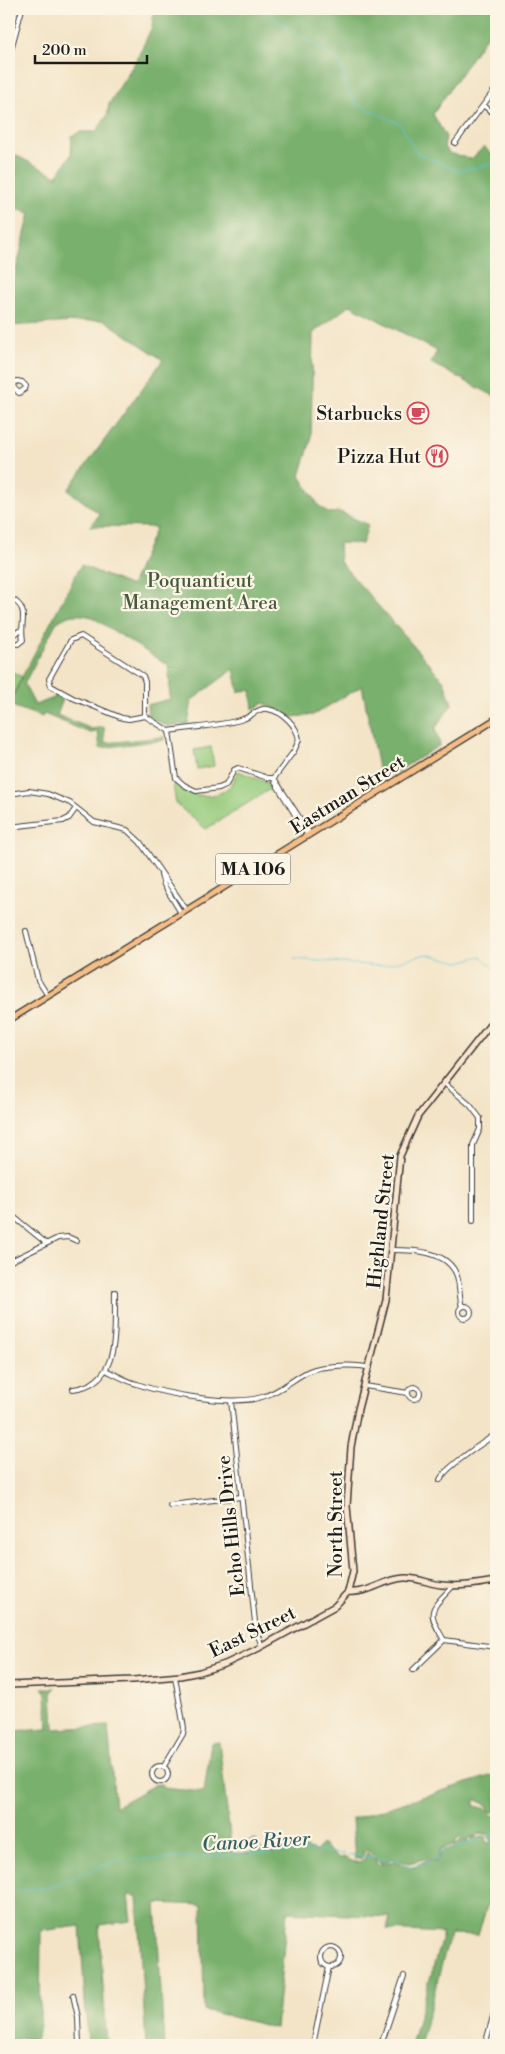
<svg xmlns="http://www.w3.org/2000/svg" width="505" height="2054" viewBox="0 0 505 2054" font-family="'Libre Bodoni',serif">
  <rect width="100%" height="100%" fill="#fcf5e5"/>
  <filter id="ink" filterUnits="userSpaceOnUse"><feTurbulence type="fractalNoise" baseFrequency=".02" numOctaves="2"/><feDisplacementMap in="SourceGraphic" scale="10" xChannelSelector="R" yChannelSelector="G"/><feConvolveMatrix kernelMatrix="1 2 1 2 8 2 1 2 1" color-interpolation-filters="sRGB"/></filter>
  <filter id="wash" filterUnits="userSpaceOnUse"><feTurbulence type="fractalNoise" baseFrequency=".0096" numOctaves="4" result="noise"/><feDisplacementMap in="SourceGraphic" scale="20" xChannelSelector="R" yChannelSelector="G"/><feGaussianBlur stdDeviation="1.12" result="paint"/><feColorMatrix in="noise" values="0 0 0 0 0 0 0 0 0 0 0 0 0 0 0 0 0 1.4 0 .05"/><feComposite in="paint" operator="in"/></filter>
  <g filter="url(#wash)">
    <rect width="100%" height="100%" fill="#f3e4c7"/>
    <g fill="#97cc7e" stroke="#5a744d">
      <path d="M9 670 22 677 9 703Z"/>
      <path d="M211 747 214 766 197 769 194 750Z"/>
      <path d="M238 771 275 786 206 829 176 804 172 777C179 796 213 802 228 788 233 784 235 776 238 771Z"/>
      <path d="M493 1585H496V1620L491 1591Z"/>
    </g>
    <g fill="#79b06d" stroke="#4a6644">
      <path d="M154 9H496V22L433 114 446 137 444 147 449 153 471 159 484 147 496 158V397L431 363 437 351 350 305 313 333 311 440 300 476 319 506 328 513 340 512 368 525 362 544 339 543 340 562 444 681 452 704 435 729 440 745 393 774 378 768 362 686 313 715 292 717 264 703 253 709 251 690 241 691 239 693 234 669 192 700 188 724 167 726 148 716 147 705 170 699 169 666 92 617C78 613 68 614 56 623L24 684 35 705 54 698 55 695 63 699 57 715 92 729 104 727 105 743 164 737V740L100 748 98 732 90 733 44 714 42 717 9 705 22 677 81 565 131 586 156 527 90 526 100 514 68 490 163 360 104 320 9 326V300L30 213 9 207V152L57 176 71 155 72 136 81 132H96L107 116 109 104 137 59 152 27Z"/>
      <path d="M42 1688H56L52 1692 54 1729 108 1726 115 1807 156 1784H161L163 1788 204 1792 211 1743 219 1742 232 1853H251L252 1848 247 1845V1842L254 1839 256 1840C261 1855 270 1854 283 1851 290 1850 294 1853 302 1848L317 1851 322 1844 339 1859 343 1857C351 1860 356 1865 364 1860L367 1852 376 1860 377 1865 395 1861 412 1867 427 1860 436 1862 440 1858 442 1851 453 1847 461 1840 463 1844 471 1841V1838L485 1836 486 1842 490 1843 496 1836V1877L478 1935 450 1934 420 2045H411L443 1933 387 1930 390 1917 287 1912 276 2028 204 2010 202 1905 156 1903 164 2045H146L137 1896 128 1895 131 1921 99 1925 107 2045H88L80 1926 41 1931 40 2025 35 2041 18 2037 16 2045H9V1731L48 1729 46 1693Z"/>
      <path d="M496 1774V1812H490L487 1805 475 1799V1806L487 1809 489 1813 496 1817V1832L490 1841 488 1835 482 1833 469 1838 465 1843 462 1839 457 1838 455 1844 441 1849 438 1859 435 1861 427 1858 409 1863 393 1859 380 1863 369 1850H365L362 1858 355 1859 352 1819Z"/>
    </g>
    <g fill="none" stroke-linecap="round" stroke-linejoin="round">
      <g stroke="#56c3cd" stroke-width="1">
        <path d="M267 9 275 19 339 62 348 90 357 104 400 124 417 153 458 171 496 163"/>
        <path d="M294 959 381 966 426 954 459 962 481 956 496 971"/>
        <path d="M9 1892 45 1888 117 1861 315 1851 398 1860 407 1867 439 1859 441 1851 495 1835 496 1832"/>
      </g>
    </g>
  </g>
  <g filter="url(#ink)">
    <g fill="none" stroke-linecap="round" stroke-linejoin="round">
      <g stroke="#3c3a36" stroke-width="6">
        <g id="street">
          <path d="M9 57 22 9"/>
          <path d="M484 106 496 115"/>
          <path d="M455 143 496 88"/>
          <path d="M9 381 13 384 14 388 19 393 25 389 26 386 22 382 17 381 13 384"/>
          <path d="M9 597C32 610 19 619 23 640L18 644 11 642 10 636 21 630"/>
          <path d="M145 716 129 719 122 718 73 698 51 686 49 679 71 640 81 636 143 676 145 682V716L169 731"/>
          <path d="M169 731C192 727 222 726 243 719 251 717 258 707 268 709 283 712 297 725 299 740L294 751 274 778"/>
          <path d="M169 731 176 778 184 785 196 791 219 788 226 785 234 770 238 768 268 778H274"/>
          <path d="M274 778 275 782 308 836"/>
          <path d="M274 778 310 834"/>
          <path d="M9 794 29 791 48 794 70 803 94 822 127 830 140 842 186 909"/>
          <path d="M9 827 63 821 69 818 76 808"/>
          <path d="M161 875 164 885 181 913"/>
          <path d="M26 931 38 980 48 996"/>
          <path d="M444 1083 470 1105 480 1118V1129L473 1145V1221"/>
          <path d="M9 1213 46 1243"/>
          <path d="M391 1250C413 1250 448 1250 457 1276 460 1286 459 1296 462 1307"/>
          <path d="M9 1262 58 1238 68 1237 77 1241"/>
          <circle cx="465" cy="1312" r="6"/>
          <path d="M106 1370C116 1375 126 1381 137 1384 167 1395 232 1406 262 1397 282 1391 292 1379 309 1371 322 1365 356 1364 370 1368"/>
          <path d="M365 1386 408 1393"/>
          <circle cx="414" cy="1393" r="6"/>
          <path d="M73 1389C122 1384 114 1328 115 1292"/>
          <path d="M231 1401 256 1631 262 1646"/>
          <path d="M440 1480C444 1468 484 1442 496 1434"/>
          <path d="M170 1505 241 1497"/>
          <path d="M444 1640C425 1609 431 1610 453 1586"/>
          <path d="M413 1670 444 1640 496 1647"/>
          <circle cx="160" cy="1774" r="8"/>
          <path d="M164 1766 183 1734 184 1728 175 1677"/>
          <circle cx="331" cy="1957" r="10"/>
          <path d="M73 1995 78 2017 79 2045"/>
          <path d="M313 2045 329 1967"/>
          <path d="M381 2045 404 1976"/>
          <path d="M485 2045 496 2006"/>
        </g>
      </g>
      <g stroke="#3c3a36" stroke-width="8">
        <g id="secondary">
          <path d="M348 1592 353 1571 347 1506 351 1447 358 1409 386 1300 400 1156 418 1116 496 1017"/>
          <path d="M9 1685 133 1680 180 1676 200 1672 225 1664 257 1649 335 1606 348 1592C369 1594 384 1579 404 1578 417 1577 429 1584 442 1585 461 1587 478 1584 496 1581"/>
        </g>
      </g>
      <g stroke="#3c3a36" stroke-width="8">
        <path id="primary" d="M9 1020 496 719"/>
      </g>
      <use href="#street" stroke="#fff" stroke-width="4"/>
      <use href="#secondary" stroke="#fbe5cf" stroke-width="5"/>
      <use href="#primary" stroke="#f6be87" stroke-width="5.5"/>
    </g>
  </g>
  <defs>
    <g id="cafe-ring" transform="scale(1.125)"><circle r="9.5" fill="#fcf5e5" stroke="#d1495b" stroke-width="1.5"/><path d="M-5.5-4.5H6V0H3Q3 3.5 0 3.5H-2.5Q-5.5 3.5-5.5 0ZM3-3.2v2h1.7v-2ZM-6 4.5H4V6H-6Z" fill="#d1495b"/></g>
    <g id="restaurant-ring" transform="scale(1.125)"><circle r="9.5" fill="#fcf5e5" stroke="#d1495b" stroke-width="1.5"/><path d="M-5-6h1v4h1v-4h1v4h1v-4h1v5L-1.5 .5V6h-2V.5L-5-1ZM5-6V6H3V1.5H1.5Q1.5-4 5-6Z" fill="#d1495b"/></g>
  </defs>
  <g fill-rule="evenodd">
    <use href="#cafe-ring" x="418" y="413"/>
    <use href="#restaurant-ring" x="437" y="456"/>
  </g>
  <g text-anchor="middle" stroke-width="4.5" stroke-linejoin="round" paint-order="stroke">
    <rect fill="#fcf5e5" stroke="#5f5d58" stroke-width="1" x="215.5" y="853.5" width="75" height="31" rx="4"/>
    <g font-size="18" font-weight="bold" fill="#1c1c1c">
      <text x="253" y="875">MA 106</text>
    </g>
    <g font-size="19" fill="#1c1c1c" stroke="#fcf5e5" text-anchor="end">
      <text x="402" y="420">Starbucks</text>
      <text x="421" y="463">Pizza Hut</text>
    </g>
    <g font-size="19" fill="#475a3e" stroke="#fcf5e5">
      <text x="200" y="587">Poquanticut<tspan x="200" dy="22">Management Area</tspan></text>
    </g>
    <g font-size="19" fill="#1c1c1c" stroke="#fcf5e5">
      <text transform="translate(347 794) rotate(-32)" y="7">Eastman Street</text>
      <text transform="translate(380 1221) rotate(-84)" y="7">Highland Street</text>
      <text transform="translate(335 1524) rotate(-90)" y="7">North Street</text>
      <text transform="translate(230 1526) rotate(-96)" y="7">Echo Hills Drive</text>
      <text transform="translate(252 1631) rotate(-26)" y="7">East Street</text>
    </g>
    <g font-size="20" font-style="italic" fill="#335f63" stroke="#fcf5e5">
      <text transform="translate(256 1841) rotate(-3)" y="7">Canoe River</text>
    </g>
  </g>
  <rect width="505" height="2054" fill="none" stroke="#fcf5e5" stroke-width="30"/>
  <path d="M35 55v8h112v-8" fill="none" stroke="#1c1c1c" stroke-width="2.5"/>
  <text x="42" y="55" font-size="15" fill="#1c1c1c" stroke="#fcf5e5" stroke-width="4" paint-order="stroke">200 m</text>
</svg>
